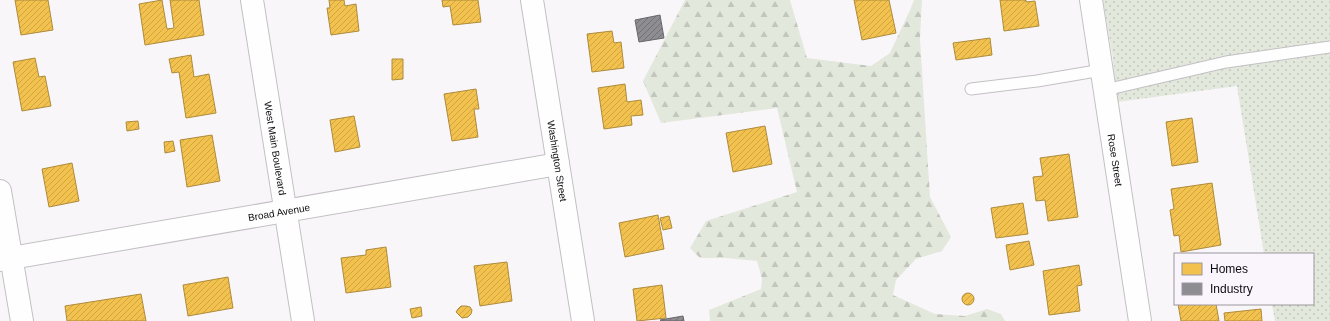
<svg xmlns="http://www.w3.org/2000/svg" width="1330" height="321" viewBox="0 0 1330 321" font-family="Helvetica,sans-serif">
  <defs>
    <pattern id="forest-firs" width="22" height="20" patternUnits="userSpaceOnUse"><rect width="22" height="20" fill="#e3e8dc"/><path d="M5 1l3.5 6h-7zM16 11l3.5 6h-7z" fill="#c2c6bc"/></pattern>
    <pattern id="park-dots" width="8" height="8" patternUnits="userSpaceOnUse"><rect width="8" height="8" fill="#e3e8dc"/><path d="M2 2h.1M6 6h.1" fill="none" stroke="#c2c6bc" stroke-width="1.8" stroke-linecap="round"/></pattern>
    <pattern id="homes-hatch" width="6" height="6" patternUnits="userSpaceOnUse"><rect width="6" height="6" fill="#f2c14e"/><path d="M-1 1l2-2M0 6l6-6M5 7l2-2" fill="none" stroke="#cea543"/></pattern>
    <pattern id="industry-hatch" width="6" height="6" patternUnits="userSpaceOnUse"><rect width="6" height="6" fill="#8d8d92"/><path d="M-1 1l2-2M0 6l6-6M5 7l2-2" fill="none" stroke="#727276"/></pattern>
  </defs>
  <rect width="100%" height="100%" fill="#f9f6fa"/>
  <path fill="url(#forest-firs)" d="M685 0H790L807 58 871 66 890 53 910 10 914 0H922L920 39 930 197 951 237 942 251 916 259 896 280 893 295 935 314 965 316 987 309 1001 314 1005 321H710L709 310 761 289 762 279 757 261 726 258H700L690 248 706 221 797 192 777 108 661 123 643 81Z"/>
  <path fill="url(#park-dots)" d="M1103 0H1330V321H1275L1272 304H1313V254H1264L1237 86 1117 102 1113 59Z"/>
  <g fill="url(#homes-hatch)" stroke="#ae8b3b">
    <path d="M15 0H48L53 30 21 35Z"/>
    <path d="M162 0 167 29 174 28 170 0H199L204 35 145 45 139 4Z"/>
    <path d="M329 0H344L345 6 356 4 359 31 331 35 327 8H330Z"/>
    <path d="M442 0H478L481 22 453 25 450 6 443 7Z"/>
    <path d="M854 0H889L896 33 862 40Z"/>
    <path d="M1000 0H1026V2L1035 1 1039 26 1004 31Z"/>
    <path d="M612 31 614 43 621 42 624 68 592 72 587 34Z"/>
    <path d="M990 38 992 55 956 60 953 43Z"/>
    <path d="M191 55 194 77 209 74 216 113 186 118 179 72 172 73 169 59Z"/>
    <path d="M35 58 39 77 45 76 51 106 22 111 13 62Z"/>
    <path d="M392 59H403V79L392 80Z"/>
    <path d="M625 84 627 102 641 100 643 115 631 116 632 125 604 129 598 88Z"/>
    <path d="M476 89 479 109H474L478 137 452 141 444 94Z"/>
    <path d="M354 116 360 147 335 152 330 120Z"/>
    <path d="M1192 118 1198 162 1172 166 1166 122Z"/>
    <path d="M138 121 139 129 127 131 126 122Z"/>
    <path d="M765 126 772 164 733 172 726 133Z"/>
    <path d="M212 135 220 181 187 187 180 140Z"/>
    <path d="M173 141 175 151 165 153 164 142Z"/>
    <path d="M1069 154 1078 217 1048 221 1045 200 1036 201 1033 177 1043 176 1040 158Z"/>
    <path d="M72 163 79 201 49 207 42 169Z"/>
    <path d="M1212 183 1221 245 1181 252 1179 235 1174 236 1170 210 1174 209 1171 189Z"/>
    <path d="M1023 203 1028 234 996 238 991 208Z"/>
    <path d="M658 215 664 249 625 257 619 223Z"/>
    <path d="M669 216 672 228 663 230 660 218Z"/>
    <path d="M1029 241 1034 265 1010 270 1006 245Z"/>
    <path d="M386 247 391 287 346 293 341 258 366 255V250Z"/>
    <path d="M507 262 512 301 480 306 474 266Z"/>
    <path d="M1079 265 1082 285 1077 286 1080 311 1049 315 1043 271Z"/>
    <path d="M228 277 233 308 188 316 183 285Z"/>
    <path d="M662 285 666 318 637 321 633 289Z"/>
    <circle cx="968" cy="299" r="6"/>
    <path d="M141 294 146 321H67L65 306Z"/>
    <path d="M1178 304H1216L1219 321H1181Z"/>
    <path d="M461 306H466L470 307 472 310 471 314 468 317 462 318 456 312 458 309Z"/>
    <path d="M421 307 422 316 412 318 410 309Z"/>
    <path d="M1261 309 1262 321H1225L1224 313Z"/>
  </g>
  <g fill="url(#industry-hatch)" stroke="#67666b">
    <path d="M660 15 664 38 639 42 635 20Z"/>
    <path d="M683 316 684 321H661L660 320Z"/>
  </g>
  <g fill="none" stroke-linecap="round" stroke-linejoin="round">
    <g stroke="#c3c0c4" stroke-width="13">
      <g id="lane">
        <path d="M971 89 1037 81 1102 70"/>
        <path d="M1105 90 1226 62 1330 47"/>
      </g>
    </g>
    <g stroke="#c3c0c4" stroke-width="24">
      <g id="street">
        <path id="s1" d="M252 0 303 321"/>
        <path id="s2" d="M532 0 583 321"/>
        <path id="s3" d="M1091 0 1140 321"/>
        <path d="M0 191 22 321"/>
        <path id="s4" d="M0 260 558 164"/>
      </g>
    </g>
    <use href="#lane" stroke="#fefefe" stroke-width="11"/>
    <use href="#street" stroke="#fefefe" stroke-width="22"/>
  </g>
  <g text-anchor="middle" stroke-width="4" stroke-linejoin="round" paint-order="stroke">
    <g font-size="10" fill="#0e0c0f" stroke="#faf4fc">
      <text dy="4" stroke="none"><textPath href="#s1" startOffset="150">West Main Boulevard</textPath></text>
      <text dy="4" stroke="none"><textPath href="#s2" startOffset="163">Washington Street</textPath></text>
      <text dy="4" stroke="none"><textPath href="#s3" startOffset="162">Rose Street</textPath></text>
      <text dy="4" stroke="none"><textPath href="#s4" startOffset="283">Broad Avenue</textPath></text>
    </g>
  </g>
  <rect x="1174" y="253" width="140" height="52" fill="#faf4fc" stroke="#9c979d"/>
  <rect x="1182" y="263" width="20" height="12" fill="#f2c14e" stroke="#9c979d"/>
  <text x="1210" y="273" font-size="12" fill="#0e0c0f">Homes</text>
  <rect x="1182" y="283" width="20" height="12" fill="#8d8d92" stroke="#9c979d"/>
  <text x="1210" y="293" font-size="12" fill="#0e0c0f">Industry</text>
</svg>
